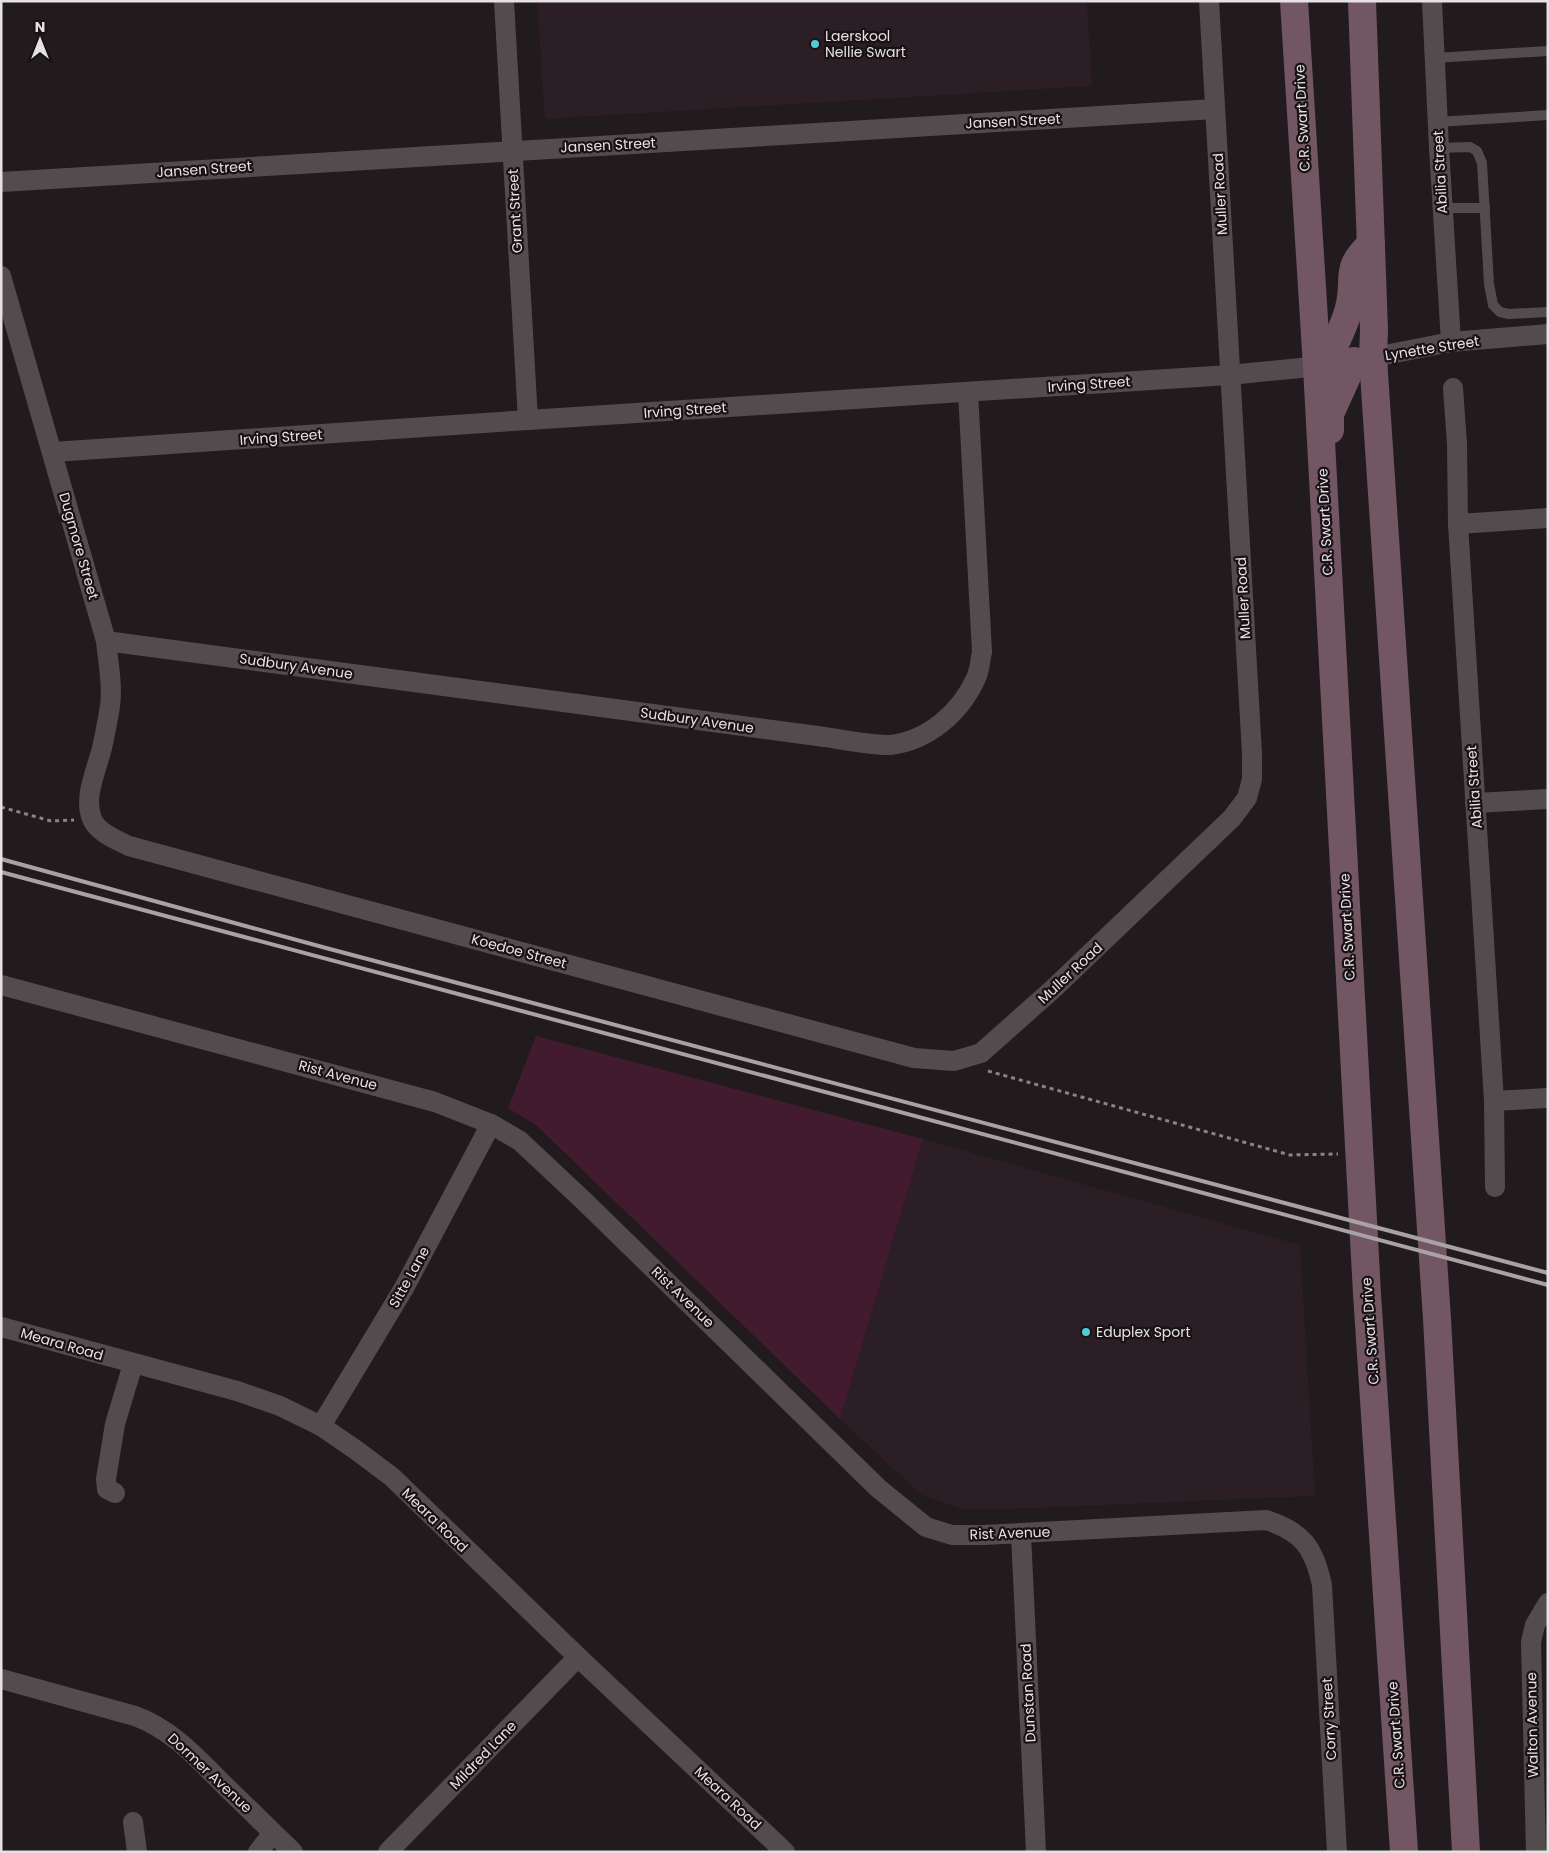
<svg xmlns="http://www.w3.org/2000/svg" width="1549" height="1853" viewBox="0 0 1549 1853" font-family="Poppins,sans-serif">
  <rect width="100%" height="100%" fill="#211b1d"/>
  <g fill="#2b1e24">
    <path d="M537 1H1087L1092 86 545 119Z"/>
    <path d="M923 1139 1300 1245 1315 1496 1013 1509H961L920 1494 840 1419Z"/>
  </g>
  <path fill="#421b2e" d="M536 1036 923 1139 840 1419 536 1125 508 1108Z"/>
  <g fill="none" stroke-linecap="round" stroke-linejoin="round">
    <g stroke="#898486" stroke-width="3" stroke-dasharray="4 4" stroke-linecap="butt">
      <path d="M1 807 51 821 74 820"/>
      <path d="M988 1071 1290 1155 1338 1154"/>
    </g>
    <g stroke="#534c4f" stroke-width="10">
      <path d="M1435 58 1548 51"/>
      <path d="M1437 122 1548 115"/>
      <path d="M1439 148 1470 147 1477 151 1482 163 1489 284 1493 305 1500 312 1509 314 1548 312"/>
      <path d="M1442 208H1485"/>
    </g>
    <g stroke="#534c4f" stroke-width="20">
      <path d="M504 1 528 420"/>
      <path d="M1432 1 1439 148 1451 342"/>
      <path d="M1 182 1215 109"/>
      <path d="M1 276 106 641C108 662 113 685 110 706 108 720 105 734 102 748 97 769 83 797 92 819 98 833 117 840 129 846L914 1058 954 1061 981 1053 1053 989 1232 818 1247 798 1252 779V754L1209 1"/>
      <path d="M1359 360 1451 342 1548 334"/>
      <path d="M1453 388 1457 444 1458 524 1494 1101 1495 1187"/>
      <path d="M53 452 528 420 1229 375 1331 365"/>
      <path d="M1458 524 1548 518"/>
      <path d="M106 641 825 737C843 740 874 746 890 745 928 741 961 712 976 678 980 670 980 660 982 652L968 392"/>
      <path d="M1475 803 1548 799"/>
      <path d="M1 985 435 1102 491 1124 520 1141 584 1201 878 1488 926 1527 952 1535H984L1266 1520C1303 1532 1314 1548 1322 1585L1337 1852"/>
      <path d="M1494 1101 1548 1098"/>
      <path d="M1 1327 237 1391 280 1406 321 1426 356 1450 392 1477 578 1657 785 1852"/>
      <path d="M321 1426 404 1288 491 1124"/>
      <path d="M115 1493 107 1489 106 1479 115 1424 133 1364"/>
      <path d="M1021 1534 1036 1852"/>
      <path d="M1 1679 135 1716C171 1729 196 1757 223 1784 246 1806 269 1829 293 1852"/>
      <path d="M133 1822 137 1852"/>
      <path d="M258 1852 273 1833"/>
      <path d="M388 1852 578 1657"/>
      <path d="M1536 1852 1531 1642 1535 1625 1548 1603"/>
    </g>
    <g stroke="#725663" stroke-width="28">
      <path d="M1294 1 1317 367 1367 1294 1404 1852"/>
      <path d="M1362 1 1374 330 1373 358 1437 1319 1466 1852"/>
      <path d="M1325 366C1333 347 1344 328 1349 308 1357 277 1343 270 1371 244"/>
      <path d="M1330 430V414L1354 361"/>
    </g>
    <g stroke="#a8a2a4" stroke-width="4">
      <path d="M1 859 326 948 1548 1273"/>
      <path d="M1 872 1548 1285"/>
    </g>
  </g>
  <g fill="#51ccd4" stroke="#181214" stroke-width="2">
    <circle cx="815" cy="44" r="5"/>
    <circle cx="1086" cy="1332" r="5"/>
  </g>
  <g text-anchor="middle" stroke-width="4.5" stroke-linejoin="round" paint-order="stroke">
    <g font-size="14" fill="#e6e1e3" stroke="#181214" text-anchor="start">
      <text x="825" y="41">Laerskool<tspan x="825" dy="16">Nellie Swart</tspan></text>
      <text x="1096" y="1337">Eduplex Sport</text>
    </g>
    <g font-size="14" fill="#e6e1e3" stroke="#181214">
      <text transform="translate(1302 118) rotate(-93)" y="5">C.R. Swart Drive</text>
      <text transform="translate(1013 121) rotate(-3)" y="5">Jansen Street</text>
      <text transform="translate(608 145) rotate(-3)" y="5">Jansen Street</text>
      <text transform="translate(204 169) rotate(-4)" y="5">Jansen Street</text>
      <text transform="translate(1440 172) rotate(-93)" y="5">Abilia Street</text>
      <text transform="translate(1220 194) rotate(-93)" y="5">Muller Road</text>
      <text transform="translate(515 211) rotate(-93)" y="5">Grant Street</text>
      <text transform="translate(1432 348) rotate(-9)" y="5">Lynette Street</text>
      <text transform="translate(1089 384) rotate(-4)" y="5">Irving Street</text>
      <text transform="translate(685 410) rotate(-4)" y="5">Irving Street</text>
      <text transform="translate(281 437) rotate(-4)" y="5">Irving Street</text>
      <text transform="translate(1325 522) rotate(-93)" y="5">C.R. Swart Drive</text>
      <text transform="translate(79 546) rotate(74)" y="5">Dugmore Street</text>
      <text transform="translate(1243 598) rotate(-93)" y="5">Muller Road</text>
      <text transform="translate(296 666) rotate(8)" y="5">Sudbury Avenue</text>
      <text transform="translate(697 720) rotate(8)" y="5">Sudbury Avenue</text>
      <text transform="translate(1474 787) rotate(-94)" y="5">Abilia Street</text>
      <text transform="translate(1347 927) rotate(-93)" y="5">C.R. Swart Drive</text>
      <text transform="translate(519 951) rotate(15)" y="5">Koedoe Street</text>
      <text transform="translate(1070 973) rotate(-43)" y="5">Muller Road</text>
      <text transform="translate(338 1075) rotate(15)" y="5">Rist Avenue</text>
      <text transform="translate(409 1277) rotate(-61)" y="5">Sitte Lane</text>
      <text transform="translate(683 1297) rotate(44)" y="5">Rist Avenue</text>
      <text transform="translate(1370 1331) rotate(-94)" y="5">C.R. Swart Drive</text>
      <text transform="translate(62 1344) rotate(16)" y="5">Meara Road</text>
      <text transform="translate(435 1520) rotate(44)" y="5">Meara Road</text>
      <text transform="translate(1010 1533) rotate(-2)" y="5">Rist Avenue</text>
      <text transform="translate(1028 1693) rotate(-93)" y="5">Dunstan Road</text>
      <text transform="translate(1329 1719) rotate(-93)" y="5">Corry Street</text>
      <text transform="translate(1532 1725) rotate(-91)" y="5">Walton Avenue</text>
      <text transform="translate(1396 1735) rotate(-94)" y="5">C.R. Swart Drive</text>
      <text transform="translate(483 1755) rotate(-46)" y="5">Mildred Lane</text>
      <text transform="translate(210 1773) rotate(43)" y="5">Dormer Avenue</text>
      <text transform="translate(728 1798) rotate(43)" y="5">Meara Road</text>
    </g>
  </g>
  <rect width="1549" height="1853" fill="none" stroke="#e6e1e3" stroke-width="5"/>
  <g transform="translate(40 40)" stroke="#181214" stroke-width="4" paint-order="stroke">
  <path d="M0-4L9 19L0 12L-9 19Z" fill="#e6e1e3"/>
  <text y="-8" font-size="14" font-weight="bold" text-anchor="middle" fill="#e6e1e3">N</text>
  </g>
</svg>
